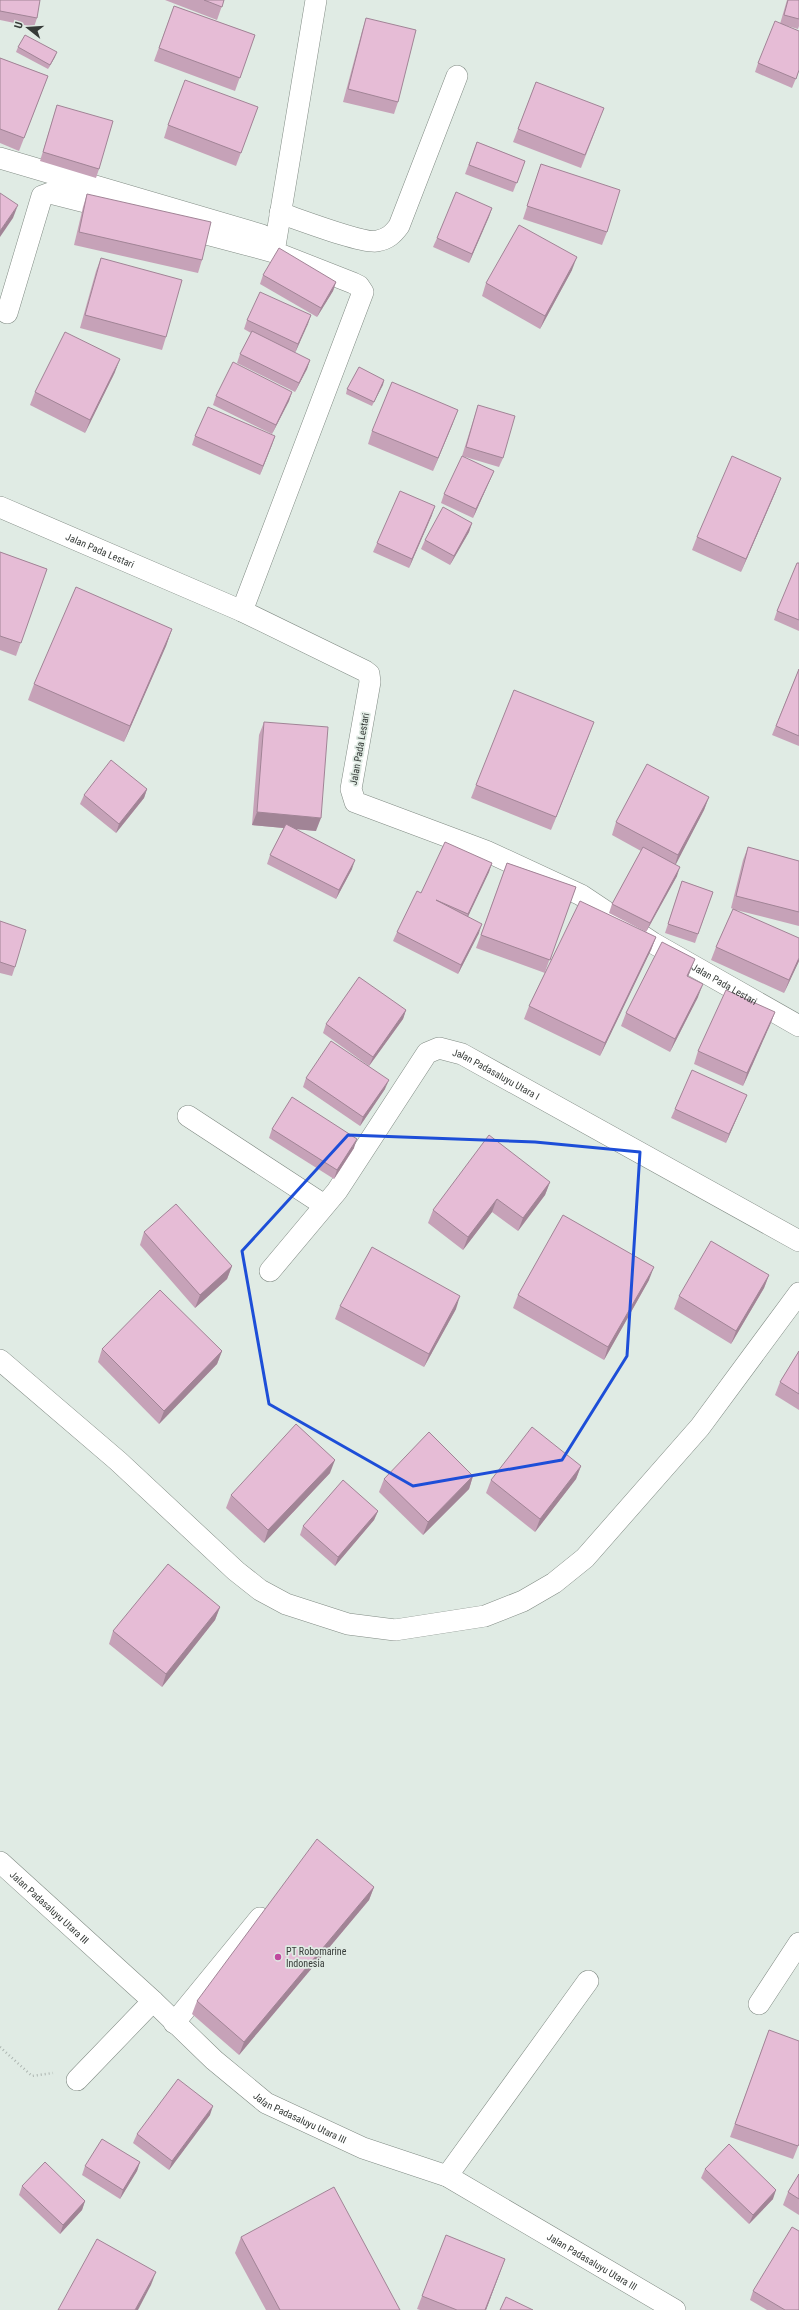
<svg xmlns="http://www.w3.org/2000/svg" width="799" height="2310" viewBox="0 0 799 2310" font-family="'Roboto Condensed',sans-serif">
  <rect width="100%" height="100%" fill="#e0ebe4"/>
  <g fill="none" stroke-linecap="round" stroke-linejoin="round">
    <g stroke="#818b84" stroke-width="22">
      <g id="street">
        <path d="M0 158 262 235"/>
        <path d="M280 213C298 219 363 244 377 241 388 239 393 234 399 226L457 76"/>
        <path d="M180 227 274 252"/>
        <path d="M7 313 42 196 50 193 113 209"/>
        <path id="s1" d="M0 507 242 611 365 671 369 674 370 682 351 789 355 802 486 851 581 895 653 943 799 1026"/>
        <path d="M242 611 363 292 359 286 353 283 274 252 316 0"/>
        <path d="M188 1116 324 1205"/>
        <path id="s2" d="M270 1271 337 1191 427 1053 439 1048 462 1054 799 1241"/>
        <path d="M0 1360 118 1461 236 1571 260 1590 286 1604 348 1624 395 1630 485 1616 523 1601 554 1583 585 1558 700 1427 799 1293"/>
        <path id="s3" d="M0 1862 153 2001 214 2060 266 2103 363 2148 447 2176 675 2310"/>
        <path d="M759 2004 799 1943"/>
        <path d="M174 2023 260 1918"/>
        <path d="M77 2080 153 2001"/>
        <path d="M447 2176 588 1981"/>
      </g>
    </g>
    <path stroke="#acb5b0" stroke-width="2.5" stroke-dasharray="1 3" stroke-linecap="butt" d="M0 2047 32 2076 53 2073"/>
    <use href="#street" stroke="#fff" stroke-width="21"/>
  </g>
  <g fill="#c6a2b8">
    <path d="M0 0 37 18 34 27 0 20Z"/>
    <path d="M166 0H224L217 20 165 0Z"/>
    <path d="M787 0H799V26L798 29 784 25 799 31V71L792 88 755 72 758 63 780 24Z"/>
    <path d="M174 6 255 35 235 91 154 61Z"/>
    <path d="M366 18 398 102 394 114 343 102 362 31Z"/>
    <path d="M18 47 55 57 48 69 16 52Z"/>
    <path d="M0 58 48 76 19 151 0 143Z"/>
    <path d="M536 82 599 121 581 168 513 142Z"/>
    <path d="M57 105 99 169 96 178 40 161Z"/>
    <path d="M258 107 236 166 164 138 168 125Z"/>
    <path d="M477 142 525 161 513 192 465 174Z"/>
    <path d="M541 164 607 232 602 245 523 219Z"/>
    <path d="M87 194 202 260 198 273 74 245 83 207Z"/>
    <path d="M492 208 469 263 433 247 437 238Z"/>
    <path d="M101 258 166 337 162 350 80 328 96 271Z"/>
    <path d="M572 270 540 329 482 296 486 283Z"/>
    <path d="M263 275 336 282 333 291 317 317 260 284Z"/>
    <path d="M311 315 295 353 310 360 307 369 295 392 237 363 240 354 251 333 244 329 247 320Z"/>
    <path d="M115 372 85 433 30 405 35 392Z"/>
    <path d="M384 380 372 406 346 394 347 389Z"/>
    <path d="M292 392 289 401 272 434 213 405 216 396Z"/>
    <path d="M478 405 503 458 499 467 462 456Z"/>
    <path d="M453 423 433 471 368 444 372 431Z"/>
    <path d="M195 436H275L260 475 192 445Z"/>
    <path d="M494 471 490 480 473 518 441 503 444 494Z"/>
    <path d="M776 491 741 572 692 550 697 537Z"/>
    <path d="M432 515 409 568 373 552 377 543Z"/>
    <path d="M472 523 469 532 450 565 421 549 425 540Z"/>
    <path d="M0 552 47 569 16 656 0 650Z"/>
    <path d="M799 563V631L774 620 777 611Z"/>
    <path d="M172 629 166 646 124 742 28 700 34 684Z"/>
    <path d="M799 669V746L772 735Z"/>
    <path d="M264 722 316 831 296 829 352 869 336 899 267 864 270 855 284 828 252 825 259 735Z"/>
    <path d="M589 735 551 830 471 798 476 785Z"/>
    <path d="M147 789 144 798 116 833 80 804 84 795Z"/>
    <path d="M709 797 704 810 675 865 677 876 646 932 609 913 612 904 641 851 612 835 616 822Z"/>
    <path d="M748 847 799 861V926L736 910 799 961 784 993 711 960 716 947 733 909 731 908 743 860Z"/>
    <path d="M492 863 489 872 468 916 479 933 458 974 393 941 397 932 421 893Z"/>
    <path d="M507 863 576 887 545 972 656 937 651 950 600 1056 524 1019 529 1006 545 973 476 948Z"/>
    <path d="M682 881 713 892 695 943 665 933Z"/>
    <path d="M0 921 15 967 12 976 0 973Z"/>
    <path d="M690 972 688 976 698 997 670 1052 621 1026 626 1013Z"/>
    <path d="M406 1010 403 1019 369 1066 323 1033 326 1024Z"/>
    <path d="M775 1012 770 1025 743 1086 694 1064 698 1051Z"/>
    <path d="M306 1078 385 1089 360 1126 303 1087Z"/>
    <path d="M747 1095 743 1104 726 1143 671 1118 675 1109Z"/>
    <path d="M272 1129 354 1148 334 1179 269 1138Z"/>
    <path d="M550 1182 545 1195 518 1231 492 1212 463 1250 428 1223 433 1210Z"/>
    <path d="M144 1232 232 1266 227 1279 195 1308 140 1245Z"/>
    <path d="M769 1275 764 1288 731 1344 674 1309 679 1296Z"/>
    <path d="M649 1280 604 1360 513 1308 518 1295Z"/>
    <path d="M340 1306 456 1309 424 1367 335 1319Z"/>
    <path d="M102 1349 222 1351 217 1364 159 1424 98 1362Z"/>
    <path d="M799 1351V1410L775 1395 780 1382Z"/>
    <path d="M581 1466 576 1479 535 1532 486 1493 491 1480Z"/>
    <path d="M330 1473 264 1543 226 1508 231 1495Z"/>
    <path d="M473 1476 469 1489 423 1535 379 1492 384 1479Z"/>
    <path d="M378 1511 374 1520 335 1566 300 1535 303 1526Z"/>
    <path d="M220 1607 215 1620 162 1687 109 1644 113 1631Z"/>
    <path d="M374 1887 369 1900 239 2055 192 2014 197 2001Z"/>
    <path d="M769 2030 799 2144 793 2159 730 2137Z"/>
    <path d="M210 2115 169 2170 133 2143 137 2134Z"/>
    <path d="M140 2162 137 2171 120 2199 82 2175 85 2166Z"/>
    <path d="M705 2169 773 2199 749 2224 701 2178Z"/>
    <path d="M799 2174V2215L783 2205 788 2192Z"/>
    <path d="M22 2186 85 2201 82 2210 60 2234 19 2195Z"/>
    <path d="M241 2237 400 2310H266L235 2253Z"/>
    <path d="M505 2259 486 2310H420L417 2309 422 2296Z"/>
    <path d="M753 2291 799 2310H767L750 2300Z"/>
  </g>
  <g fill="#a18496">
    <path d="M57 52 55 57 48 69 50 65Z"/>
    <path d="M18 205 13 218 0 237V231Z"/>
    <path d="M492 208 489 217 469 263 472 254Z"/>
    <path d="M577 257 572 270 540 329 545 316Z"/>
    <path d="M336 282 333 291 317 317 321 308Z"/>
    <path d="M311 315 308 324 295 353 298 344Z"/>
    <path d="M120 359 115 372 85 433 90 420Z"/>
    <path d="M310 360 307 369 295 392 299 383Z"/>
    <path d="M384 380 383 385 372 406 374 402Z"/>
    <path d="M292 392 289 401 272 434 276 425Z"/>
    <path d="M458 410 453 423 433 471 438 458Z"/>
    <path d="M275 436 272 445 260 475 263 466Z"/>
    <path d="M494 471 490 480 473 518 476 509Z"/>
    <path d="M781 478 776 491 741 572 746 559Z"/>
    <path d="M435 506 432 515 409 568 412 559Z"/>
    <path d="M472 523 469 532 450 565 454 556Z"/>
    <path d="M172 629 166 646 124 742 130 726Z"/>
    <path d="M594 722 589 735 551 830 556 817Z"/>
    <path d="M147 789 144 798 116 833 119 824Z"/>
    <path d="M709 797 704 810 674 868 678 855Z"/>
    <path d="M257 812 321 818 316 831 252 825Z"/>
    <path d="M355 860 352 869 336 899 339 890Z"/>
    <path d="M492 863 489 872 465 923 468 914Z"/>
    <path d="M680 867 677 876 646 932 650 923Z"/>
    <path d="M482 924 479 933 458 974 461 965Z"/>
    <path d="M656 937 651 950 600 1056 605 1043Z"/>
    <path d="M799 958V961L784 993 789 980Z"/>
    <path d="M695 959 690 972 682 989 687 976Z"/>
    <path d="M703 984 698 997 670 1052 675 1039Z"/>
    <path d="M406 1010 403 1019 369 1066 373 1057Z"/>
    <path d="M775 1012 770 1025 743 1086 747 1073Z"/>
    <path d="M389 1080 385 1089 360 1126 363 1117Z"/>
    <path d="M747 1095 743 1104 726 1143 729 1134Z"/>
    <path d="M357 1139 354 1148 334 1179 337 1170Z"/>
    <path d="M550 1182 545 1195 518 1231 523 1218Z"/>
    <path d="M497 1199 492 1212 463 1250 468 1237Z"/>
    <path d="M232 1266 227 1279 195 1308 200 1295Z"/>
    <path d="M654 1267 649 1280 604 1360 608 1347Z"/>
    <path d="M769 1275 764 1288 731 1344 736 1331Z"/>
    <path d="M460 1296 456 1309 424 1367 429 1354Z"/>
    <path d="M222 1351 217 1364 159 1424 164 1411Z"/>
    <path d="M335 1460 330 1473 264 1543 268 1530Z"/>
    <path d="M581 1466 576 1479 535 1532 540 1519Z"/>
    <path d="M473 1476 469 1489 423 1535 428 1522Z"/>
    <path d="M378 1511 374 1520 335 1566 338 1557Z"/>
    <path d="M220 1607 215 1620 162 1687 166 1674Z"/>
    <path d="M374 1887 369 1900 239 2055 244 2042Z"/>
    <path d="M213 2106 210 2115 169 2170 172 2161Z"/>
    <path d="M140 2162 137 2171 120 2199 123 2190Z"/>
    <path d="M776 2190 773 2199 749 2224 753 2215Z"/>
    <path d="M85 2201 82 2210 60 2234 63 2225Z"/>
    <path d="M505 2259 486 2310H485Z"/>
    <path d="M156 2272 151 2285 138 2310H135Z"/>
  </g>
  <g fill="#e6bcd6" stroke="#a18496">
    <path d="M0 0H40L37 18 0 11Z"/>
    <path d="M204 0H224L222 7Z"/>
    <path d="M788 0H799V19L784 15Z"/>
    <path d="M174 6 255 35 240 78 159 48Z"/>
    <path d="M366 18 416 30 398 102 348 89Z"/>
    <path d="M775 21 799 31V70L796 79 758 63Z"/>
    <path d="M25 35 57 52 50 65 18 47Z"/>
    <path d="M0 58 48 76 24 138 0 129Z"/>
    <path d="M185 80 258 107 241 153 168 125Z"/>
    <path d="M536 82 604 108 585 155 518 129Z"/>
    <path d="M57 105 113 121 99 169 43 152Z"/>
    <path d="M477 142 525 161 517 183 469 165Z"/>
    <path d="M541 164 620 190 607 232 527 206Z"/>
    <path d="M456 192 492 208 472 254 437 238Z"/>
    <path d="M0 193 18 205 0 231Z"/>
    <path d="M87 194 211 222 202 260 79 232Z"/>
    <path d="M519 225 577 257 545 316 486 283Z"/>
    <path d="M279 248 336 282 321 308 263 275Z"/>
    <path d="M101 258 182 280 166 337 85 315Z"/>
    <path d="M260 292 311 315 298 344 247 320Z"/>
    <path d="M252 331 310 360 299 383 240 354Z"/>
    <path d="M65 332 120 359 90 420 35 392Z"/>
    <path d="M233 362 292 392 276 425 216 396Z"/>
    <path d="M359 367 384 380 374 402 347 389Z"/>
    <path d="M392 382 458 410 438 458 372 431Z"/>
    <path d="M478 405 515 416 503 458 466 447Z"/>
    <path d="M208 407 275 436 263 466 195 436Z"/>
    <path d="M462 456 494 471 476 509 444 494Z"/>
    <path d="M732 456 781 478 746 559 697 537Z"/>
    <path d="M400 491 435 506 412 559 377 543Z"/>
    <path d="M443 507 472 523 454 556 425 540Z"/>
    <path d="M0 552 47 569 21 643 0 636Z"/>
    <path d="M797 563H799V620L777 611Z"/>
    <path d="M76 587 172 629 130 726 34 684Z"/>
    <path d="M799 669V736L776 726Z"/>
    <path d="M514 690 594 722 556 817 476 785Z"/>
    <path d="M264 722 328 727 321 818 257 812Z"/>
    <path d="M111 760 147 789 119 824 84 795Z"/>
    <path d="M647 764 709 797 678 855 616 822Z"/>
    <path d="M286 824 355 860 339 890 270 855Z"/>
    <path d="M445 842 492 863 468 914 436 900 482 924 461 965 397 932 417 891 421 893Z"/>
    <path d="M643 847 680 867 650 923 612 904Z"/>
    <path d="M748 847 799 861V912L736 896Z"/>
    <path d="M507 863 576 887 550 960 481 935Z"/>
    <path d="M682 881 713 892 698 934 668 924Z"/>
    <path d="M580 901 656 937 605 1043 529 1006Z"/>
    <path d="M733 909 799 938V958L789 980 716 947Z"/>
    <path d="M0 921 26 930 15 967 0 962Z"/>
    <path d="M662 942 695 959 687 976 703 984 675 1039 626 1013Z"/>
    <path d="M359 977 406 1010 373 1057 326 1024Z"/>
    <path d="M726 990 775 1012 747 1073 698 1051Z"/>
    <path d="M331 1041 389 1080 363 1117 306 1078Z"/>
    <path d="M692 1070 747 1095 729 1134 675 1109Z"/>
    <path d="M292 1097 357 1139 337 1170 272 1129Z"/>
    <path d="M489 1135 550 1182 523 1218 497 1199 468 1237 433 1210Z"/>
    <path d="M176 1204 232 1266 200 1295 144 1232Z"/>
    <path d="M563 1215 654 1267 608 1347 518 1295Z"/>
    <path d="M711 1241 769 1275 736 1331 679 1296Z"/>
    <path d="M372 1247 460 1296 429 1354 340 1306Z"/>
    <path d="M160 1290 222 1351 164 1411 102 1349Z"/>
    <path d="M799 1351V1394L780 1382Z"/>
    <path d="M296 1424 335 1460 268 1530 231 1495Z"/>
    <path d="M532 1427 581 1466 540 1519 491 1480Z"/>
    <path d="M429 1432 473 1476 428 1522 384 1479Z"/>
    <path d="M343 1480 378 1511 338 1557 303 1526Z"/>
    <path d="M168 1564 220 1607 166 1674 113 1631Z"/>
    <path d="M317 1839 374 1887 244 2042 197 2001Z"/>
    <path d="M769 2030 799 2041V2144L798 2146 735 2124Z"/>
    <path d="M178 2079 213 2106 172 2161 137 2134Z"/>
    <path d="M102 2139 140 2162 123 2190 85 2166Z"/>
    <path d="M729 2144 776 2190 753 2215 705 2169Z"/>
    <path d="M45 2162 85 2201 63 2225 22 2186Z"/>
    <path d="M799 2174V2199L788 2192Z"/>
    <path d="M334 2187 400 2310H280L241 2237Z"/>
    <path d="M792 2227 799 2231V2310H785L753 2291Z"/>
    <path d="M446 2235 505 2259 485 2310H457L422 2296Z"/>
    <path d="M97 2239 156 2272 135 2310H58Z"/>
    <path d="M506 2297 533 2310H500Z"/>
  </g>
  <path fill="none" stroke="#1d4ed8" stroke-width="3" stroke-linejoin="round" d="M348 1135 535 1142 640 1152 627 1356 562 1460 413 1486 269 1404 242 1251Z"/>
  <circle fill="#c0499f" stroke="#e0ebe4" stroke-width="1.5" cx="278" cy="1957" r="4"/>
  <g text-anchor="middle" stroke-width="3.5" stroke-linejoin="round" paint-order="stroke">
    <g font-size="10" fill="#363b38" stroke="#e0ebe4">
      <text dy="4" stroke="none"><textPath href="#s1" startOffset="109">Jalan Pada Lestari</textPath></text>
      <text transform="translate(359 749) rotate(-80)" y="4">Jalan Pada Lestari</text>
      <text dy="4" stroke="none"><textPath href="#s1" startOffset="949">Jalan Pada Lestari</textPath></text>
      <text dy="4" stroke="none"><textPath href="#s2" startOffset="345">Jalan Padasaluyu Utara I</textPath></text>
      <text dy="4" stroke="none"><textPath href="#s3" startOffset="67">Jalan Padasaluyu Utara III</textPath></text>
      <text dy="4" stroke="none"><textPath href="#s3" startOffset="396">Jalan Padasaluyu Utara III</textPath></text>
      <text dy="4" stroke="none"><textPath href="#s3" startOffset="723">Jalan Padasaluyu Utara III</textPath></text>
    </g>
    <g font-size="10" fill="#363b38" stroke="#e0ebe4" text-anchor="start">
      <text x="286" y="1955">PT Robomarine<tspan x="286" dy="12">Indonesia</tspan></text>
    </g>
  </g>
  <g transform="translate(28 28) rotate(287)" stroke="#e0ebe4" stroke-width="3" paint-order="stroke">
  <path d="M0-3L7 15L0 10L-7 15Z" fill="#363b38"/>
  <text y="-6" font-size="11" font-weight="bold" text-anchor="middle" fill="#363b38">U</text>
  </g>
</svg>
